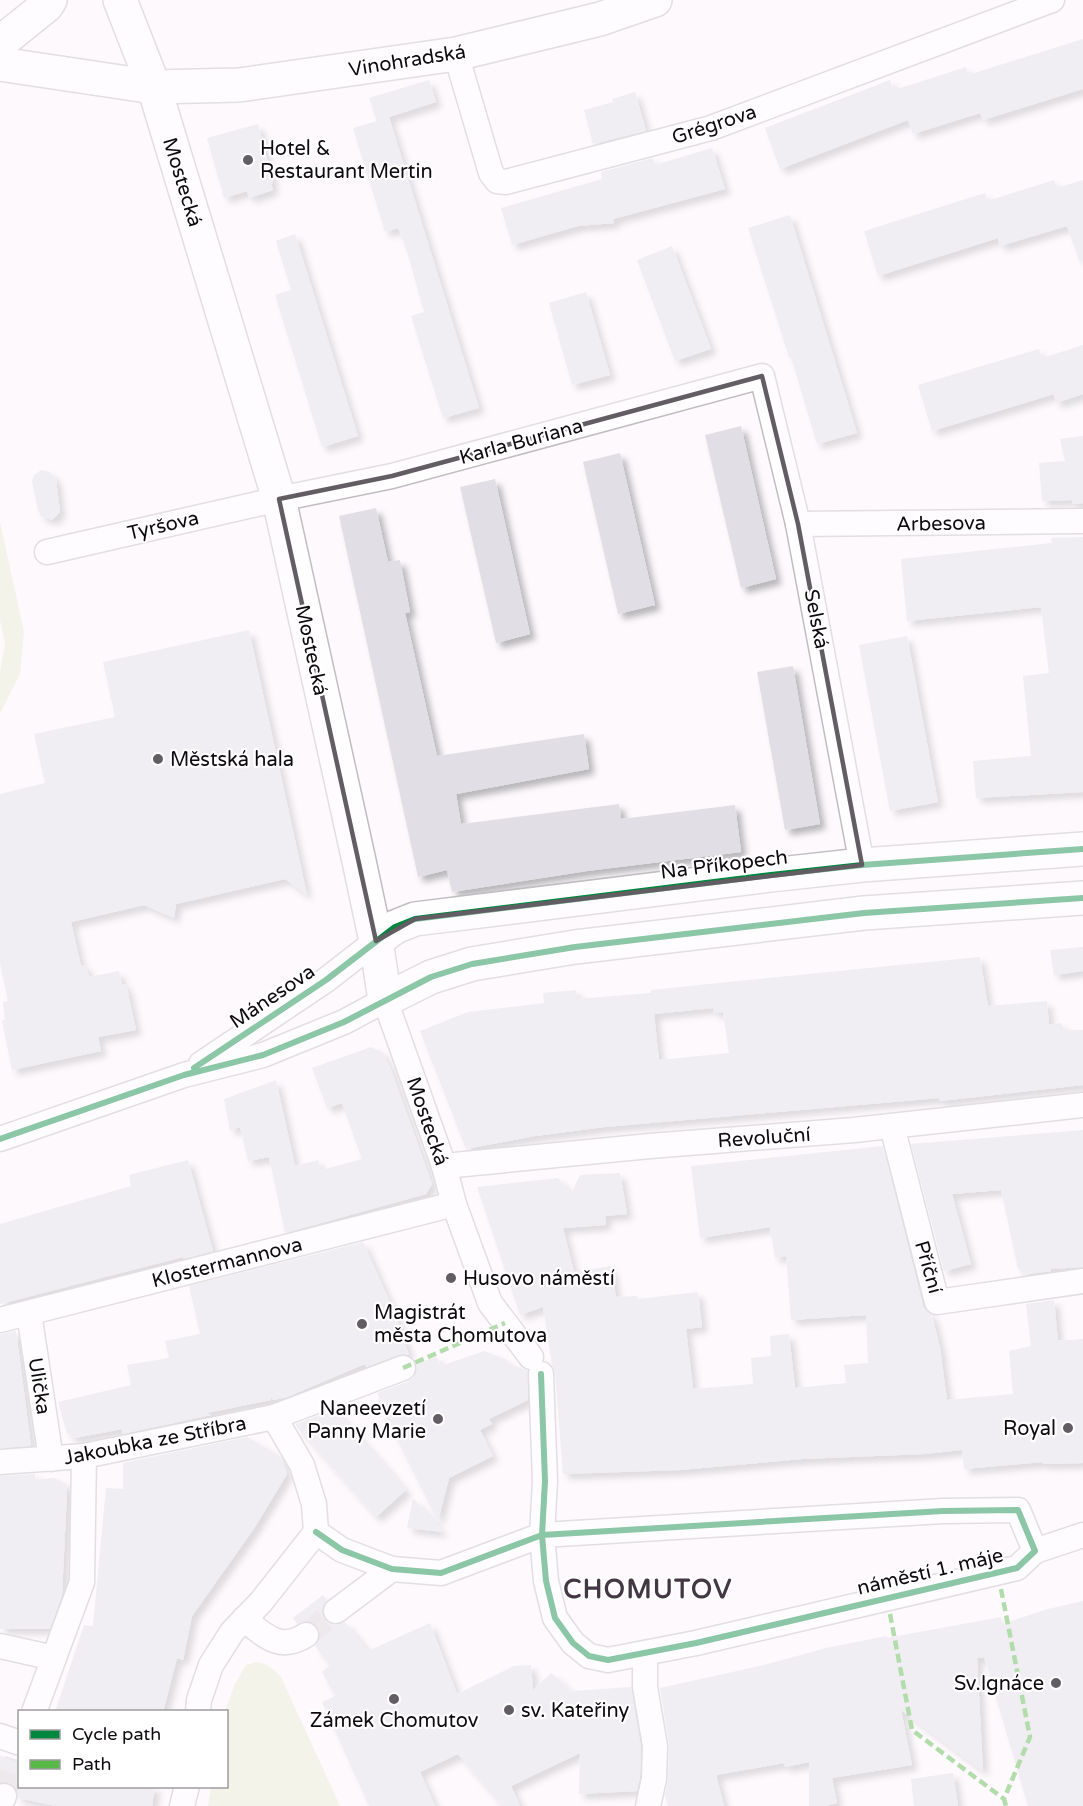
<svg xmlns="http://www.w3.org/2000/svg" width="1083" height="1806" viewBox="0 0 1083 1806" font-family="'Varela Round',sans-serif">
  <defs>
    <filter id="shadow"><feDropShadow dx="5.5" dy="5.5" stdDeviation="3" flood-color="#0004"/></filter>
  </defs>
  <rect width="100%" height="100%" fill="#fdf9fd"/>
  <g fill="#e6ead2">
    <path d="M0 522 24 632 20 674 0 714V672L5 644 0 620Z"/>
    <path d="M256 1662C267 1663 273 1669 281 1677L340 1806H208L211 1787 226 1786V1712L225 1711 235 1684 246 1665Z"/>
  </g>
  <g fill="#e1dfe5" fill-rule="evenodd" filter="url(#shadow)">
    <path d="M1083 39V89L983 120 980 113 913 134 908 120 780 169 765 128 890 80 894 90 966 67 968 75Z"/>
    <path d="M429 80 436 102 389 117 479 408 443 418 411 316 424 312 407 251 398 228 385 232 353 128 377 121 369 98Z"/>
    <path d="M635 92 646 131 593 144 584 110 613 102 612 99Z"/>
    <path d="M258 124 273 183 271 184 273 190 249 198 247 191 224 198 207 138Z"/>
    <path d="M712 148 725 189 613 219 614 223 578 226 512 245 501 208 602 179 601 172 653 158 655 165Z"/>
    <path d="M1054 180 1057 188 1083 180V261L1080 262 1067 226 1000 246 998 238 878 276 864 231 985 193 987 201Z"/>
    <path d="M790 215 857 433 817 444 791 357H789L748 228Z"/>
    <path d="M295 234 358 436 322 447 275 295 291 290 276 241Z"/>
    <path d="M672 246 711 349 675 361 637 260Z"/>
    <path d="M586 292 610 375 572 385 549 303Z"/>
    <path d="M1083 345V394L1056 403 1054 394 932 431 918 385 1039 349 1042 358Z"/>
    <path d="M741 426 776 579 741 588 705 435Z"/>
    <path d="M1083 436V503L1073 504 1072 500 1042 501 1039 463 1065 461 1060 439Z"/>
    <path d="M620 453 655 605 618 614 583 462Z"/>
    <path d="M41 470 50 472 56 480 60 512 52 520 41 516 38 510 32 481 34 475Z"/>
    <path d="M495 479 530 634 496 643 460 487Z"/>
    <path d="M376 508 388 562 400 560 410 612 405 613 437 756 584 734 589 769 456 794 461 824 619 804 621 819 735 805 741 852 587 871 452 892 447 870 418 877 339 516Z"/>
    <path d="M1083 537V792L976 798 973 761 1031 756 1023 676 1049 673 1041 607 907 621 901 559 1052 543 1051 538Z"/>
    <path d="M249 630 307 895 285 879 176 904 174 918 144 905 71 922 81 966 86 965 89 977 119 971 122 985 126 984 136 1030 98 1037 101 1051 12 1070 2 1021 5 1020 3 1002 8 1001 0 964V794L45 783 34 734 115 717 103 662Z"/>
    <path d="M907 636 938 802 890 811 859 645Z"/>
    <path d="M793 666 820 824 785 830 757 672Z"/>
    <path d="M1083 947V971L1054 975 1050 950Z"/>
    <path d="M980 957 988 1006 1047 1001 1049 1025 1061 1023 1065 1030H1083V1085L940 1101 939 1098 605 1127 535 1136 466 1149 420 1031 468 1012 544 1003 543 993 576 990 577 999 651 993V990L719 983ZM713 1008 714 1013 723 1012 729 1053 659 1060 654 1014Z"/>
    <path d="M371 1047 382 1052 390 1067 432 1184 426 1194 285 1233 269 1157 248 1161 240 1127 230 1130 224 1099 276 1080 295 1166 318 1160 321 1170 362 1159 342 1103 327 1108 312 1068Z"/>
    <path d="M1083 1130V1267L1051 1269V1271L1022 1275 1021 1269H1018L1001 1190 952 1194 971 1264 944 1271 911 1144Z"/>
    <path d="M883 1146 923 1306 927 1312 932 1315 940 1348 947 1400 1013 1394 1009 1351 1031 1346 1026 1304 1054 1300 1058 1341 1083 1339V1463L1043 1464V1462L964 1469 962 1450 924 1454 802 1459 680 1470 563 1474 555 1373 552 1365 543 1307 520 1315 477 1187 558 1178 571 1194 580 1175 620 1173 627 1214 605 1216 606 1225 563 1228 574 1272 611 1266 616 1297 637 1296 638 1299 698 1292 702 1327 686 1329 693 1389 753 1384 751 1358 771 1356 770 1336 789 1334 795 1388 846 1383 844 1365 868 1363 866 1315 791 1320 786 1256 775 1258 770 1227 700 1238 691 1166Z"/>
    <path d="M188 1160 213 1251 183 1259V1257L0 1304V1224L131 1186 129 1175Z"/>
    <path d="M363 1242 396 1316 409 1355H398L366 1367 365 1364 287 1397 273 1400 270 1396 271 1400 207 1413 211 1415 122 1434V1429L75 1438 67 1433 58 1402 131 1385 127 1365 169 1358 165 1341 200 1334 189 1286Z"/>
    <path d="M16 1331 31 1446 0 1448V1334Z"/>
    <path d="M484 1351 507 1360V1363L528 1371V1400L489 1419 492 1424 480 1430 493 1456 449 1478 438 1521 377 1400 380 1399 377 1393 409 1381 414 1377 417 1365 436 1356 441 1366Z"/>
    <path d="M335 1409 406 1490 376 1517 296 1426V1424Z"/>
    <path d="M247 1437 281 1457 287 1474 255 1527 192 1616 183 1660 177 1658 163 1712H55L84 1625 93 1626 106 1488 123 1489V1463Z"/>
    <path d="M35 1474V1480L54 1478 61 1481 66 1485 67 1492 62 1595 50 1629H0V1476Z"/>
    <path d="M413 1498 443 1532 407 1528Z"/>
    <path d="M323 1595 327 1600 323 1605 322 1612 325 1620 330 1624 337 1625 345 1622 368 1651 430 1623 457 1694 514 1666 531 1665 533 1690 551 1673 571 1691 631 1687 641 1747 640 1777 637 1791 579 1794 580 1753 511 1786 520 1806H502L458 1754 420 1772 435 1806H369L322 1702 335 1696 322 1672 330 1665 315 1646 320 1636 319 1629 314 1623 307 1621 297 1624 293 1618Z"/>
    <path d="M1083 1601V1806H1028L984 1657 977 1658 983 1771 901 1710 912 1765 832 1778 837 1803 826 1806H809V1762L785 1767 784 1763 716 1775 724 1806H668L665 1796 668 1779 669 1744 660 1688 764 1665 826 1648 887 1636V1638L1001 1617 1002 1624 1048 1609Z"/>
    <path d="M0 1756 20 1760V1786H155L152 1806H56L18 1798 15 1787 9 1783H0Z"/>
    <path d="M953 1773 958 1806H914L911 1779Z"/>
  </g>
  <g fill="none" stroke-linecap="round" stroke-linejoin="round">
    <g stroke="#d9d5d9" stroke-width="24" stroke-dasharray="24 12" stroke-linecap="butt">
      <path d="M306 1635 336 1611"/>
      <path d="M4 1796 17 1760"/>
    </g>
    <g stroke="#c1bdc1" stroke-width="27">
      <g id="street">
        <path d="M456 54 491 173 497 181 506 182 711 128 1052 0"/>
        <path d="M798 524 1083 521"/>
        <path d="M47 552 279 499 392 476 762 376 798 524 862 865"/>
        <path d="M201 1064 326 980 376 941"/>
        <path d="M892 1126 937 1302 1083 1281"/>
        <path d="M0 1139 184 1075 263 1055 344 1022 385 1000 444 1166 454 1204 490 1303 531 1357"/>
        <path d="M444 1166 650 1146 854 1130 1083 1105"/>
        <path d="M29 1313 51 1459"/>
        <path d="M0 1320 454 1204"/>
        <path d="M274 1417 302 1465 314 1504 316 1532"/>
        <path d="M0 1462 84 1456 274 1417 403 1368"/>
        <path d="M316 1532 342 1550 392 1569 441 1573 542 1535 943 1511 1018 1510 1035 1551 1017 1568 696 1643 608 1660 589 1656 573 1643 555 1618 546 1581 542 1535 545 1481 541 1374"/>
        <path d="M1035 1551 1083 1535"/>
        <path d="M336 1611 392 1569"/>
        <path d="M244 1619C265 1636 280 1652 306 1635"/>
        <path d="M0 1646 54 1658"/>
        <path d="M645 1653V1687L655 1746 654 1779 648 1806"/>
        <path d="M34 1712 82 1582 84 1456"/>
        <path d="M198 1712 199 1700 211 1665 232 1632 261 1602 316 1532"/>
        <path d="M0 1736 20 1743"/>
        <path d="M0 1806 4 1796"/>
        <path d="M182 1806 187 1786"/>
      </g>
    </g>
    <g stroke="#c1bdc1" stroke-width="36">
      <g id="secondary">
        <path d="M120 0 154 87 279 499 359 861 376 941 385 1000 431 977 472 964 575 947 864 913 1083 898"/>
        <path d="M0 43 46 6 50 0"/>
        <path d="M0 64 154 87 239 85 456 54 600 19 655 0"/>
        <path d="M376 941 395 927 415 919 771 875 862 865 1083 849"/>
      </g>
    </g>
    <use href="#street" stroke="#fffeff" stroke-width="24"/>
    <use href="#secondary" stroke="#fffeff" stroke-width="33"/>
    <g stroke="#58b947" stroke-width="4.5" stroke-dasharray="9 4.5" stroke-linecap="butt">
      <path d="M403 1368 505 1323"/>
      <path d="M1001 1589 1030 1737 1004 1799 1006 1806"/>
      <path d="M890 1614 912 1730 1004 1799"/>
    </g>
    <g stroke="#fff" stroke-width="10">
      <g id="cycleway">
        <path d="M194 1068 326 980 395 927 415 919 771 875 862 865 1083 849"/>
        <path d="M0 1139 184 1075 263 1055 344 1022 431 977 472 964 575 947 864 913 1083 898"/>
        <path d="M316 1532 342 1550 392 1569 441 1573 542 1535 943 1511 1018 1510 1035 1551 1017 1568 696 1643 608 1660 589 1656 573 1643 555 1618 546 1581 542 1535 545 1481 541 1374"/>
      </g>
    </g>
    <use href="#cycleway" stroke="#00873e" stroke-width="6"/>
  </g>
  <path d="M0 0H1083V1806H0ZM762 376 798 524 862 865 415 919 376 941 279 499 392 476Z" fill="#fdf9fd" fill-opacity=".55" fill-rule="evenodd"/>
  <path fill="none" stroke="#625d62" stroke-width="4.5" stroke-linejoin="round" d="M762 376 798 524 862 865 415 919 376 941 279 499 392 476Z"/>
  <g fill="#625d62" stroke="#fff" stroke-width="2">
    <circle cx="248" cy="160" r="6"/>
    <circle cx="158" cy="759" r="6"/>
    <circle cx="451" cy="1278" r="6"/>
    <circle cx="362" cy="1324" r="6"/>
    <circle cx="438" cy="1419" r="6"/>
    <circle cx="1068" cy="1428" r="6"/>
    <circle cx="1056" cy="1683" r="6"/>
    <circle cx="394" cy="1699" r="6"/>
    <circle cx="509" cy="1710" r="6"/>
  </g>
  <g text-anchor="middle" stroke-width="4.5" stroke-linejoin="round" paint-order="stroke">
    <g font-size="20" fill="#0e090e" stroke="#fff">
      <text transform="translate(407 60) rotate(-9)" y="7">Vinohradská</text>
      <text transform="translate(714 124) rotate(-18)" y="7">Grégrova</text>
      <text transform="translate(183 182) rotate(73)" y="7">Mostecká</text>
      <text transform="translate(521 441) rotate(-15)" y="7">Karla Buriana</text>
      <text transform="translate(941 523) rotate(-1)" y="7">Arbesova</text>
      <text transform="translate(163 525) rotate(-13)" y="7">Tyršova</text>
      <text transform="translate(817 619) rotate(79)" y="7">Selská</text>
      <text transform="translate(312 650) rotate(78)" y="7">Mostecká</text>
      <text transform="translate(724 864) rotate(-7)" y="7">Na Příkopech</text>
      <text transform="translate(272 996) rotate(-34)" y="7">Mánesova</text>
      <text transform="translate(428 1121) rotate(71)" y="7">Mostecká</text>
      <text transform="translate(764 1137) rotate(-4)" y="7">Revoluční</text>
      <text transform="translate(227 1262) rotate(-14)" y="7">Klostermannova</text>
      <text transform="translate(929 1267) rotate(74)" y="7">Příční</text>
      <text transform="translate(40 1386) rotate(81)" y="7">Ulička</text>
      <text transform="translate(155 1440) rotate(-11)" y="7">Jakoubka ze Stříbra</text>
      <text transform="translate(930 1571) rotate(-13)" y="7">náměstí 1. máje</text>
    </g>
    <g font-size="20" fill="#0e090e" stroke="#fff" text-anchor="start">
      <text x="260" y="155">Hotel &amp;<tspan x="260" dy="23">Restaurant Mertin</tspan></text>
      <text x="170" y="766">Městská hala</text>
      <text x="463" y="1285">Husovo náměstí</text>
      <text x="374" y="1319">Magistrát<tspan x="374" dy="23">města Chomutova</tspan></text>
      <text x="426" y="1415" text-anchor="end">Naneevzetí<tspan x="426" dy="23">Panny Marie</tspan></text>
      <text x="1056" y="1435" text-anchor="end">Royal</text>
      <text x="1044" y="1690" text-anchor="end">Sv.Ignáce</text>
      <text x="521" y="1717">sv. Kateřiny</text>
      <text x="394" y="1727" text-anchor="middle">Zámek Chomutov</text>
    </g>
    <g font-size="26" font-weight="bold" letter-spacing="1.5" fill="#423743" stroke="#fff">
      <text x="648" y="1598">CHOMUTOV</text>
    </g>
  </g>
  <rect x="18" y="1710" width="210" height="78" fill="#ffffff" stroke="#9f9d9f" stroke-width="1.5"/>
  <rect x="30" y="1730" width="30" height="9" fill="#00873e" stroke="#9f9d9f" stroke-width="1.5"/>
  <text x="72" y="1740" font-size="18" fill="#0e090e">Cycle path</text>
  <rect x="30" y="1760" width="30" height="9" fill="#58b947" stroke="#9f9d9f" stroke-width="1.5"/>
  <text x="72" y="1770" font-size="18" fill="#0e090e">Path</text>
</svg>
